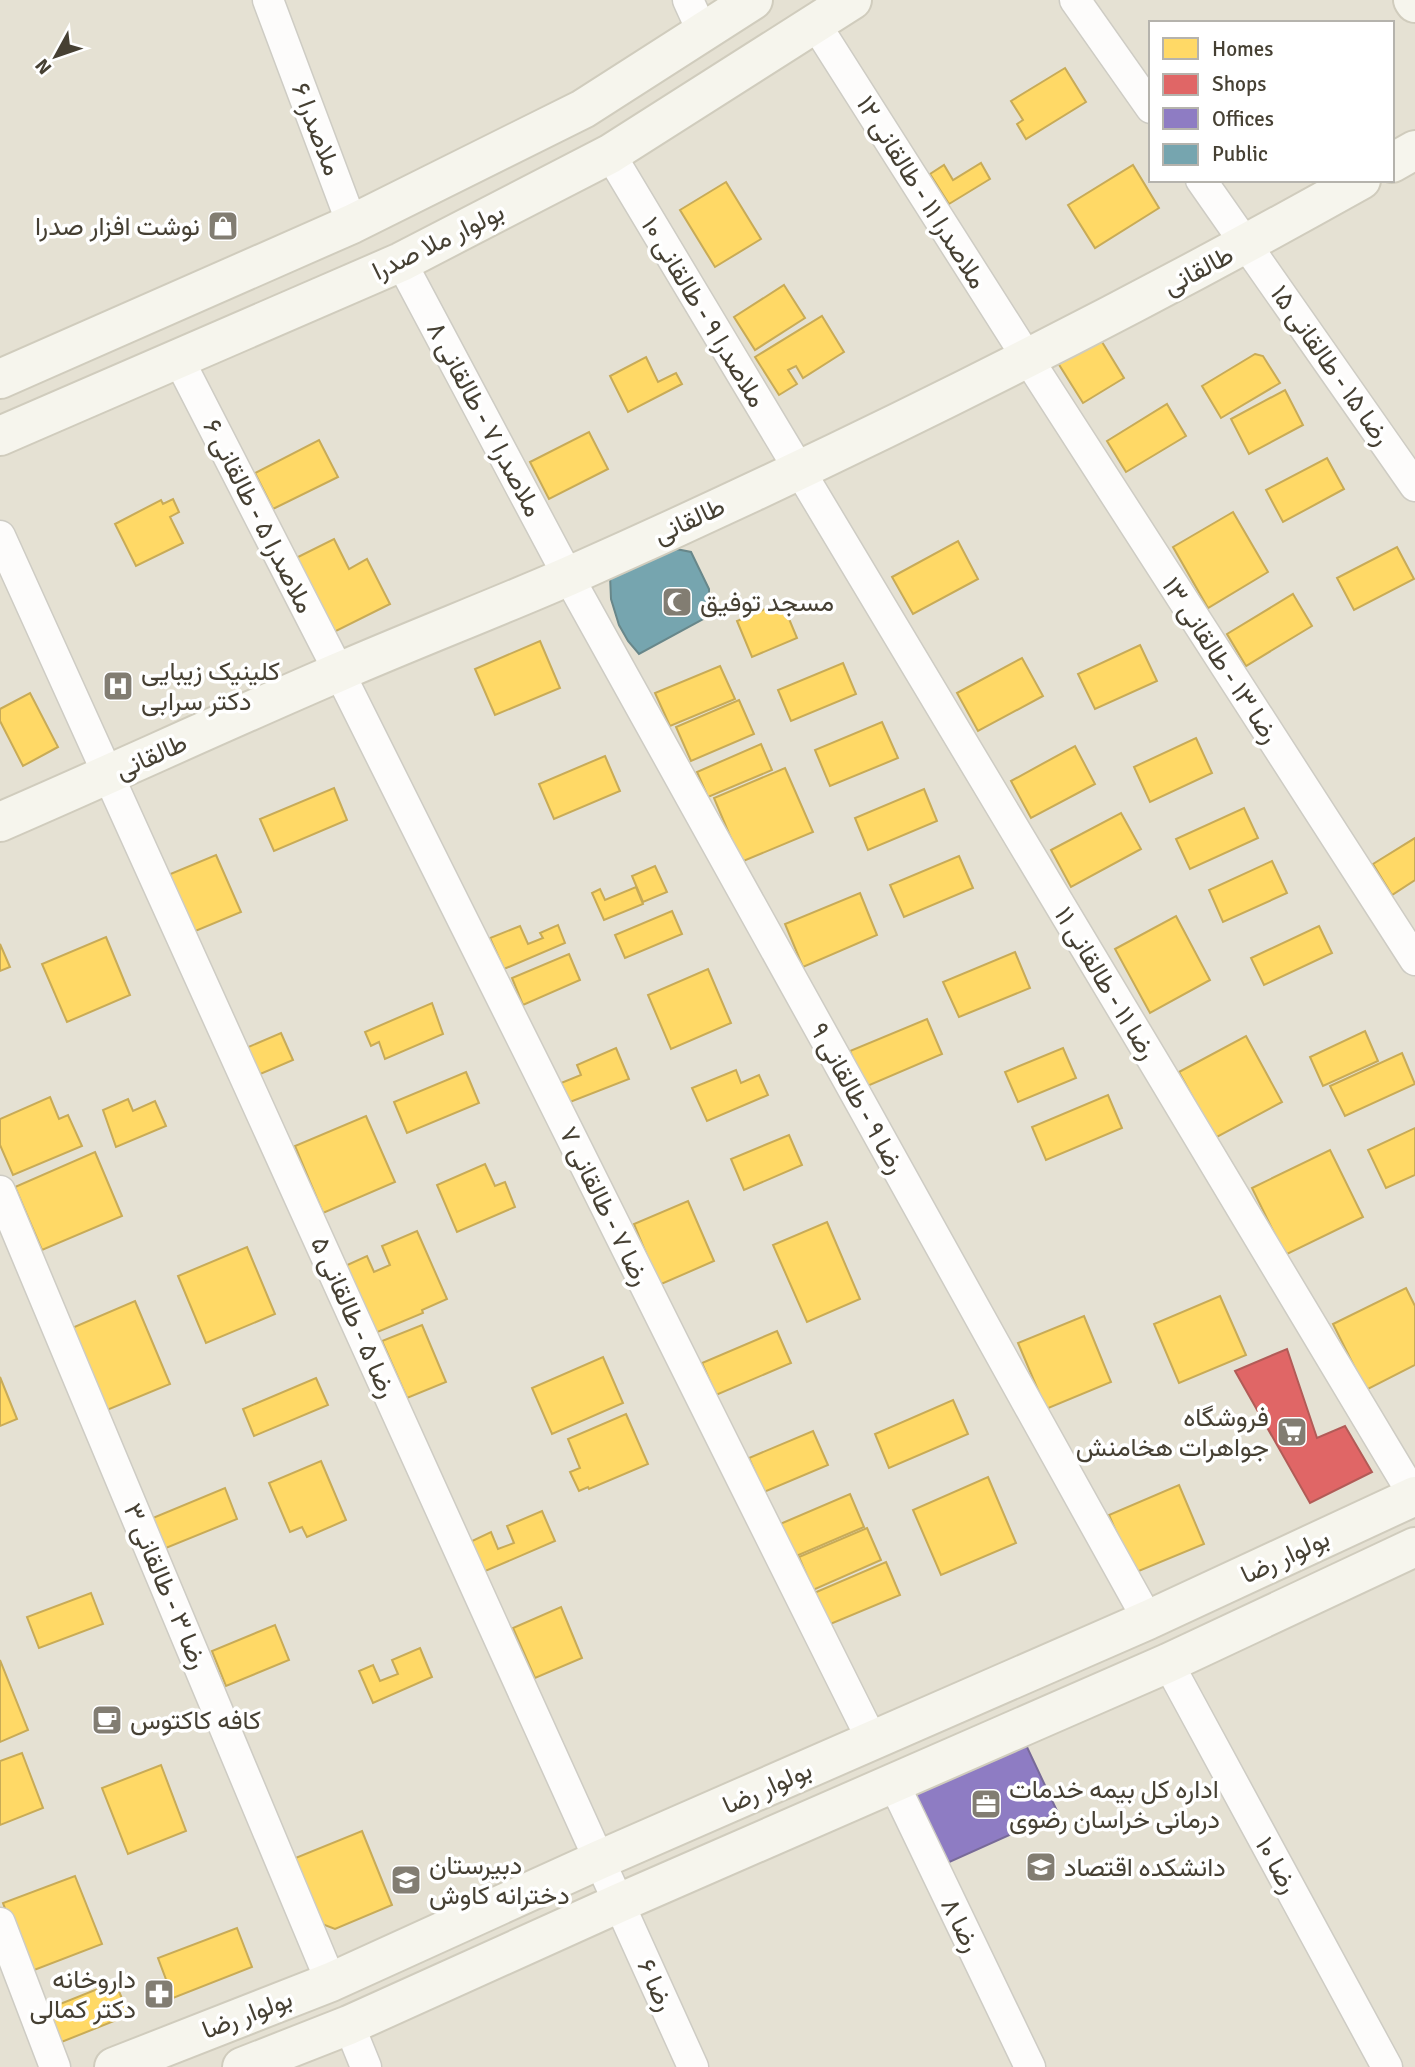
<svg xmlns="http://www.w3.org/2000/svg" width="1415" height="2067" viewBox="0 0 1415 2067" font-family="Signika,Vazirmatn,sans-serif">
  <rect width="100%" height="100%" fill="#f0eee6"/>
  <path fill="#e5e1d3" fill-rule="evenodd" d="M0 0H1415V2067H0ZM1151 23H1392V180H1151Z"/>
  <g fill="#ffd966" stroke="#c8ab57" stroke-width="2">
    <path d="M1065 68 1086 102 1026 139 1017 124 1023 120 1011 101Z"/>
    <path d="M981 163 990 179 949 204 930 174 944 165 953 180Z"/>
    <path d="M1133 165 1159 208 1095 248 1068 205Z"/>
    <path d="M726 182 761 239 715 267 680 210Z"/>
    <path d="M784 285 805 318 755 350 734 317Z"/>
    <path d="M822 316 844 352 803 378 796 366 788 370 797 384 779 395 755 357Z"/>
    <path d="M1099 337 1124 378 1083 403 1058 363Z"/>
    <path d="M1255 354 1263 356 1280 383 1221 418 1202 386Z"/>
    <path d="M646 357 658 382 676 373 682 384 628 412 610 376Z"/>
    <path d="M1285 390 1303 425 1249 454 1231 419Z"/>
    <path d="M1167 404 1186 436 1126 472 1107 441Z"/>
    <path d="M589 432 608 469 549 499 530 462Z"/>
    <path d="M319 440 338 477 273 509 255 473Z"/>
    <path d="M1327 458 1344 489 1283 522 1266 490Z"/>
    <path d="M173 499 179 512 170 517 183 543 136 566 115 524 161 500 163 504Z"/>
    <path d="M1233 512 1268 572 1208 608 1173 547Z"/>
    <path d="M334 539 349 569 367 559 390 604 332 633 294 559Z"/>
    <path d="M958 541 978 579 913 614 892 577Z"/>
    <path d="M1397 547 1414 579 1354 610 1337 578Z"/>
    <path d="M1293 594 1312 626 1246 666 1227 634Z"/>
    <path d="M782 602 797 638 752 657 737 621Z"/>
    <path d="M540 641 560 688 495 715 475 669Z"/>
    <path d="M1140 645 1157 681 1095 709 1078 674Z"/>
    <path d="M1022 658 1043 696 978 731 957 693Z"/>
    <path d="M843 663 856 694 791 721 778 690Z"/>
    <path d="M720 666 735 699 670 726 655 693Z"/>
    <path d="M30 693 58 747 23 766 0 721V709Z"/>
    <path d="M739 700 754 734 691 761 676 727Z"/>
    <path d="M882 722 898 758 830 786 815 750Z"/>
    <path d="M1196 738 1212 773 1150 802 1134 767Z"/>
    <path d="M761 744 772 770 708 797 697 772Z"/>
    <path d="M1075 746 1095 784 1031 818 1011 781Z"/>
    <path d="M605 756 620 791 554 819 539 784Z"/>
    <path d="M785 768 813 832 741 862 714 798Z"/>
    <path d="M334 788 347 820 274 851 260 819Z"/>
    <path d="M924 789 937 821 868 850 855 818Z"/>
    <path d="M1244 808 1258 838 1190 869 1176 839Z"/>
    <path d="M1121 813 1141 849 1071 887 1051 850Z"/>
    <path d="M1415 838V880L1392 895 1373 864Z"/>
    <path d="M216 855 241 912 193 932 168 875Z"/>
    <path d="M959 856 973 888 904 917 890 885Z"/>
    <path d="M1272 861 1287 893 1223 922 1209 890Z"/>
    <path d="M655 866 667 892 643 902 632 876Z"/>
    <path d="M636 887 643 904 604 920 592 893 600 889 605 900Z"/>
    <path d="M860 893 877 935 803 967 785 924Z"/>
    <path d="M672 911 682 934 625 958 615 935Z"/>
    <path d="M1176 916 1210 980 1150 1013 1115 949Z"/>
    <path d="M558 925 565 943 504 969 490 938 520 926 528 944 543 938 540 933Z"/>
    <path d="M1319 926 1332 953 1264 985 1251 958Z"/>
    <path d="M106 937 130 995 67 1022 42 964Z"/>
    <path d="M0 944 10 967 0 971Z"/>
    <path d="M1015 952 1030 988 959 1017 943 982Z"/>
    <path d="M569 954 580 980 523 1005 512 978Z"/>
    <path d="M708 969 731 1023 671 1049 648 995Z"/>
    <path d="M432 1003 443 1034 385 1059 379 1042 371 1046 365 1032Z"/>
    <path d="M927 1019 942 1054 865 1087 850 1051Z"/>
    <path d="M1365 1031 1378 1061 1323 1086 1310 1057Z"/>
    <path d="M281 1033 293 1060 258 1075 246 1048Z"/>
    <path d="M1246 1036 1282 1102 1215 1138 1179 1072Z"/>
    <path d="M616 1048 629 1079 570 1102 561 1083 581 1075 577 1065Z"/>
    <path d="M1063 1048 1076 1078 1018 1102 1005 1072Z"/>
    <path d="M1402 1053 1415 1084 1345 1116 1330 1086Z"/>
    <path d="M736 1070 741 1083 759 1075 768 1095 707 1121 692 1088Z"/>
    <path d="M466 1072 479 1103 407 1133 394 1102Z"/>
    <path d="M1108 1095 1122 1128 1046 1160 1032 1127Z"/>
    <path d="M50 1097 59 1119 68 1115 82 1146 13 1175 0 1145V1119Z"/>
    <path d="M128 1099 133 1111 155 1101 166 1126 116 1147 103 1110Z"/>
    <path d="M366 1116 395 1182 323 1213 295 1146Z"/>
    <path d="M1415 1128V1175L1386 1188 1368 1150Z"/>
    <path d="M789 1135 802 1165 744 1190 731 1159Z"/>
    <path d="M1330 1150 1363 1217 1285 1255 1252 1188Z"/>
    <path d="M95 1152 122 1216 42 1250 15 1187Z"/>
    <path d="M485 1164 495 1186 505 1182 515 1207 457 1232 437 1185Z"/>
    <path d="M688 1201 714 1261 659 1285 634 1224Z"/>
    <path d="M827 1222 860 1299 807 1322 773 1245Z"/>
    <path d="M417 1231 447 1299 422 1310 423 1313 375 1333 345 1266 367 1256 374 1272 390 1265 382 1246Z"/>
    <path d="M247 1247 275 1314 206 1343 178 1276Z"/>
    <path d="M1406 1288 1415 1306V1365L1366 1390 1333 1324Z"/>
    <path d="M1220 1296 1246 1355 1179 1383 1154 1324Z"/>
    <path d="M135 1301 170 1384 107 1410 72 1328Z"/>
    <path d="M1084 1316 1111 1382 1046 1409 1018 1343Z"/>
    <path d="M422 1325 446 1382 407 1398 382 1341Z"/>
    <path d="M777 1331 791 1363 716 1395 702 1363Z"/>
    <path d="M603 1357 623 1403 552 1434 532 1388Z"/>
    <path d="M0 1377 17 1419 0 1426Z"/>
    <path d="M316 1378 328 1405 254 1436 243 1409Z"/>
    <path d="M953 1400 968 1434 889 1468 875 1434Z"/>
    <path d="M626 1414 648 1464 589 1489 588 1487 579 1491 570 1472 580 1468 568 1439Z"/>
    <path d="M813 1431 828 1465 764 1492 749 1458Z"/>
    <path d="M321 1461 346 1520 307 1537 302 1527 290 1532 269 1483Z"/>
    <path d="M988 1477 1016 1543 941 1575 913 1510Z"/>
    <path d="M1179 1485 1204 1544 1134 1573 1109 1515Z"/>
    <path d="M225 1488 237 1519 161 1550 148 1520Z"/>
    <path d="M850 1494 864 1527 794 1557 780 1524Z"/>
    <path d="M542 1511 555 1541 483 1572 470 1542 491 1532 498 1549 514 1543 507 1526Z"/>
    <path d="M867 1528 881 1560 813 1590 799 1557Z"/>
    <path d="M886 1562 900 1595 828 1625 814 1593Z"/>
    <path d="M91 1593 103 1624 39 1648 27 1617Z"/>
    <path d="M561 1607 582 1658 535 1678 513 1628Z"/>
    <path d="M275 1625 289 1660 226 1686 212 1651Z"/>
    <path d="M420 1648 432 1677 373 1703 359 1671 373 1665 380 1681 398 1674 392 1660Z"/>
    <path d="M0 1660 28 1730 0 1742Z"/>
    <path d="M22 1753 43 1808 0 1825V1761Z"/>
    <path d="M161 1765 186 1831 128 1854 102 1788Z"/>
    <path d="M362 1831 392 1905 335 1929 322 1924 293 1859Z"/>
    <path d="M75 1876 102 1944 29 1972 3 1903Z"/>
    <path d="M237 1928 252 1967 173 1998 158 1958Z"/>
    <path d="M115 1982 129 2015 59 2043 45 2010Z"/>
  </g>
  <path fill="#e06666" stroke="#b25b57" stroke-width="2" d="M1287 1349 1317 1438 1345 1426 1372 1472 1310 1503 1235 1371Z"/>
  <path fill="#8e7cc3" stroke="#786a98" stroke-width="2" d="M1026 1745 1058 1813 945 1864 914 1795Z"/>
  <path fill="#76a5af" stroke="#68878a" stroke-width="2" d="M666 547 691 552 709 589V616L639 654 628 641 619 625 611 599 610 575Z"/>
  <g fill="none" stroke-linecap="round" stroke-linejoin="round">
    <g stroke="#ceccc4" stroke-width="33">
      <g id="street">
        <path d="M268 0 352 224"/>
        <path d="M688 0 703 33"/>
        <path d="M1075 0 1151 108"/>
        <path d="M816 25 1028 359 1415 960"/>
        <path d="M610 154 1414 1496"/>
        <path d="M1201 180 1415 486"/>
        <path d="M401 262 568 576 1148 1620"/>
        <path d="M179 360 339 672 872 1740"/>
        <path d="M0 536 693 2067"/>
        <path d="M0 1191 331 1982"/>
        <path d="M1168 1663 1387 2067"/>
        <path d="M893 1782 1030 2067"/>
        <path d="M0 1923 55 2067"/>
        <path d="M349 2025 366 2067"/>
      </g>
    </g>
    <g stroke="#d0ccbd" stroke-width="42">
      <g id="secondary">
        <path d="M1413 0 1415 3"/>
        <path d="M1392 163 1415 150"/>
        <path d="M0 379 352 224 583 109 753 0"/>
        <path d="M0 436 401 262 610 154 852 0"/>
        <path d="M0 822C113 773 225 721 339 672 415 639 493 609 569 576 839 456 1104 324 1361 180"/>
        <path d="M114 2067 331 1982 599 1860 1148 1620 1415 1496"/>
        <path d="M242 2067 349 2025 619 1903 1168 1663 1415 1547"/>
      </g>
    </g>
    <use href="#street" stroke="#fdfcfb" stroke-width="30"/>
    <use href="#secondary" stroke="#f6f5ed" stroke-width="38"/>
  </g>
  <defs>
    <g id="shop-square" transform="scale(1.575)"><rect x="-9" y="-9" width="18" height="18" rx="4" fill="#827d72" stroke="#fff"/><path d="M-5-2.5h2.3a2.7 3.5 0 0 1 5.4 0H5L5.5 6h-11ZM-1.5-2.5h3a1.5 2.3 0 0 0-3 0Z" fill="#fff"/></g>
    <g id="mosque-square" transform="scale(1.575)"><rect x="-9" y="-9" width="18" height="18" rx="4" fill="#827d72" stroke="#fff"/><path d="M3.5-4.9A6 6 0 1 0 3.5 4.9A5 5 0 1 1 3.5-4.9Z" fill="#fff"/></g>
    <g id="hospital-square" transform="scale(1.575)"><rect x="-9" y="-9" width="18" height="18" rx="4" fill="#827d72" stroke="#fff"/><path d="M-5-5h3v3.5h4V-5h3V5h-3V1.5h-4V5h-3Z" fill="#fff"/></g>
    <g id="supermarket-square" transform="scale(1.575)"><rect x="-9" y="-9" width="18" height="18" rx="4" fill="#827d72" stroke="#fff"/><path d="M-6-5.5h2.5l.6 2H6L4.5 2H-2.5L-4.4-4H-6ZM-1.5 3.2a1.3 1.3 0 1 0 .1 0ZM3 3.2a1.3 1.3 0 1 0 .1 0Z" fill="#fff"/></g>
    <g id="cafe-square" transform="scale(1.575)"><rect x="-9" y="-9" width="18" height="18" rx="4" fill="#827d72" stroke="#fff"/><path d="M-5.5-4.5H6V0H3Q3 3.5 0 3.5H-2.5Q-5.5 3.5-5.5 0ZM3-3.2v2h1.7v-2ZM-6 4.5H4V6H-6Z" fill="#fff"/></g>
    <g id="office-square" transform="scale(1.575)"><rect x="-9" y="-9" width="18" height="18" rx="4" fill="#827d72" stroke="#fff"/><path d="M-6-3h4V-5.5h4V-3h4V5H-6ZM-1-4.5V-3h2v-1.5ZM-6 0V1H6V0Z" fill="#fff"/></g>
    <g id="university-square" transform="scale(1.575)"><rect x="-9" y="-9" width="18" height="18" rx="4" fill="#827d72" stroke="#fff"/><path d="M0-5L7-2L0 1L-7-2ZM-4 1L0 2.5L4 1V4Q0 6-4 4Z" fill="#fff"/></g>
    <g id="school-square" transform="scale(1.575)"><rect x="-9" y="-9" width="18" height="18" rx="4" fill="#827d72" stroke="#fff"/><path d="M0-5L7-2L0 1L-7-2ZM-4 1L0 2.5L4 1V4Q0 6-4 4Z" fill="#fff"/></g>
    <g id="pharmacy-square" transform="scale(1.575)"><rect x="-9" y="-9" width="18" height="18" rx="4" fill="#827d72" stroke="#fff"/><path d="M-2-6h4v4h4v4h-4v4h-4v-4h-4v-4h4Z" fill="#fff"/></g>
  </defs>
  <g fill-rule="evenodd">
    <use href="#shop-square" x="223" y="226"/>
    <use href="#mosque-square" x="677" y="602"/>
    <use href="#hospital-square" x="118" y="686"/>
    <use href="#supermarket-square" x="1292" y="1432"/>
    <use href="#cafe-square" x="107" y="1720"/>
    <use href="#office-square" x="986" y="1804"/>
    <use href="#university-square" x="1041" y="1867"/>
    <use href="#school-square" x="406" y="1880"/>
    <use href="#pharmacy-square" x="159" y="1994"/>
  </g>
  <g text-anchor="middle" stroke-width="7" stroke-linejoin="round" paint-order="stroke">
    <g font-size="26" fill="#464033" stroke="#fff">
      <text transform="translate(317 129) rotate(69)" y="9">ملاصدرا ۶</text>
      <text transform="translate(922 192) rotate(58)" y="9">ملاصدرا ۱۱ - طالقانی ۱۲</text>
      <text transform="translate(438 241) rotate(-26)" y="9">بولوار ملا صدرا</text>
      <text transform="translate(1198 270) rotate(-28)" y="9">طالقانی</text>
      <text transform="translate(704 312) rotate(59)" y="9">ملاصدرا ۹ - طالقانی ۱۰</text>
      <text transform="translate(1331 365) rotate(55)" y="9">رضا ۱۵ - طالقانی ۱۵</text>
      <text transform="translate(485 419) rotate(62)" y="9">ملاصدرا ۷ - طالقانی ۸</text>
      <text transform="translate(259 516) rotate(63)" y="9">ملاصدرا ۵ - طالقانی ۶</text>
      <text transform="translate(689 520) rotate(-25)" y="9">طالقانی</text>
      <text transform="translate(1221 660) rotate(57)" y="9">رضا ۱۳ - طالقانی ۱۳</text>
      <text transform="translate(151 756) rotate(-24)" y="9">طالقانی</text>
      <text transform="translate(1106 983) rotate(59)" y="9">رضا ۱۱ - طالقانی ۱۱</text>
      <text transform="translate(858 1098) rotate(61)" y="9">رضا ۹ - طالقانی ۹</text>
      <text transform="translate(605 1206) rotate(64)" y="9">رضا ۷ - طالقانی ۷</text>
      <text transform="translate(354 1317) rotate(66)" y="9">رضا ۵ - طالقانی ۵</text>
      <text transform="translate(1285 1556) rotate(-25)" y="9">بولوار رضا</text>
      <text transform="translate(166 1586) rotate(67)" y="9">رضا ۳ - طالقانی ۳</text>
      <text transform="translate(767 1787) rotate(-24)" y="9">بولوار رضا</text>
      <text transform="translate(1277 1865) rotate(61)" y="9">رضا ۱۰</text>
      <text transform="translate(961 1925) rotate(64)" y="9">رضا ۸</text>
      <text transform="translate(656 1985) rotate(66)" y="9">رضا ۶</text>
      <text transform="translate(247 2014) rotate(-21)" y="9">بولوار رضا</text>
    </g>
    <g font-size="26" fill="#464033" stroke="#fff" text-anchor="start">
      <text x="200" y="235" text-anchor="end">نوشت افزار صدرا</text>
      <text x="700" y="611">مسجد توفیق</text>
      <text x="141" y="680">کلینیک زیبایی<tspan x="141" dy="30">دکتر سرابی</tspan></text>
      <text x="1269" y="1426" text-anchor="end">فروشگاه<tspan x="1269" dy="30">جواهرات هخامنش</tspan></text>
      <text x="130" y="1729">کافه کاکتوس</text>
      <text x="1009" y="1798">اداره کل بیمه خدمات<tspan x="1009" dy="30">درمانی خراسان رضوی</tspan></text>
      <text x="429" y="1874">دبیرستان<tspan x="429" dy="30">دخترانه کاوش</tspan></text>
      <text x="1064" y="1876">دانشکده اقتصاد</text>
      <text x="136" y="1988" text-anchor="end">داروخانه<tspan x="136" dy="30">دکتر کمالی</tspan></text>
    </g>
  </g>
  <rect x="1149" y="21" width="245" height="161" fill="#ffffff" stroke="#b5b3ad" stroke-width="2"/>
  <rect x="1163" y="38" width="35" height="21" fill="#ffd966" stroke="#b5b3ad" stroke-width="2"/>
  <text x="1212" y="56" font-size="21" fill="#464033">Homes</text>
  <rect x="1163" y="74" width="35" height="21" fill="#e06666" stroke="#b5b3ad" stroke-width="2"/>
  <text x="1212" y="91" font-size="21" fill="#464033">Shops</text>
  <rect x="1163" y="108" width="35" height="21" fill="#8e7cc3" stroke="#b5b3ad" stroke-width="2"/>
  <text x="1212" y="126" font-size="21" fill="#464033">Offices</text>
  <rect x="1163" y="144" width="35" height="21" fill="#76a5af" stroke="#b5b3ad" stroke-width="2"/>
  <text x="1212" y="161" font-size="21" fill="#464033">Public</text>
  <g transform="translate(56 56) rotate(230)" stroke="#ffffff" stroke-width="5" paint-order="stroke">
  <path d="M0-5L12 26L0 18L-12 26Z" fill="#464033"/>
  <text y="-10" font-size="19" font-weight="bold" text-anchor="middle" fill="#464033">N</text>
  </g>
</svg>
